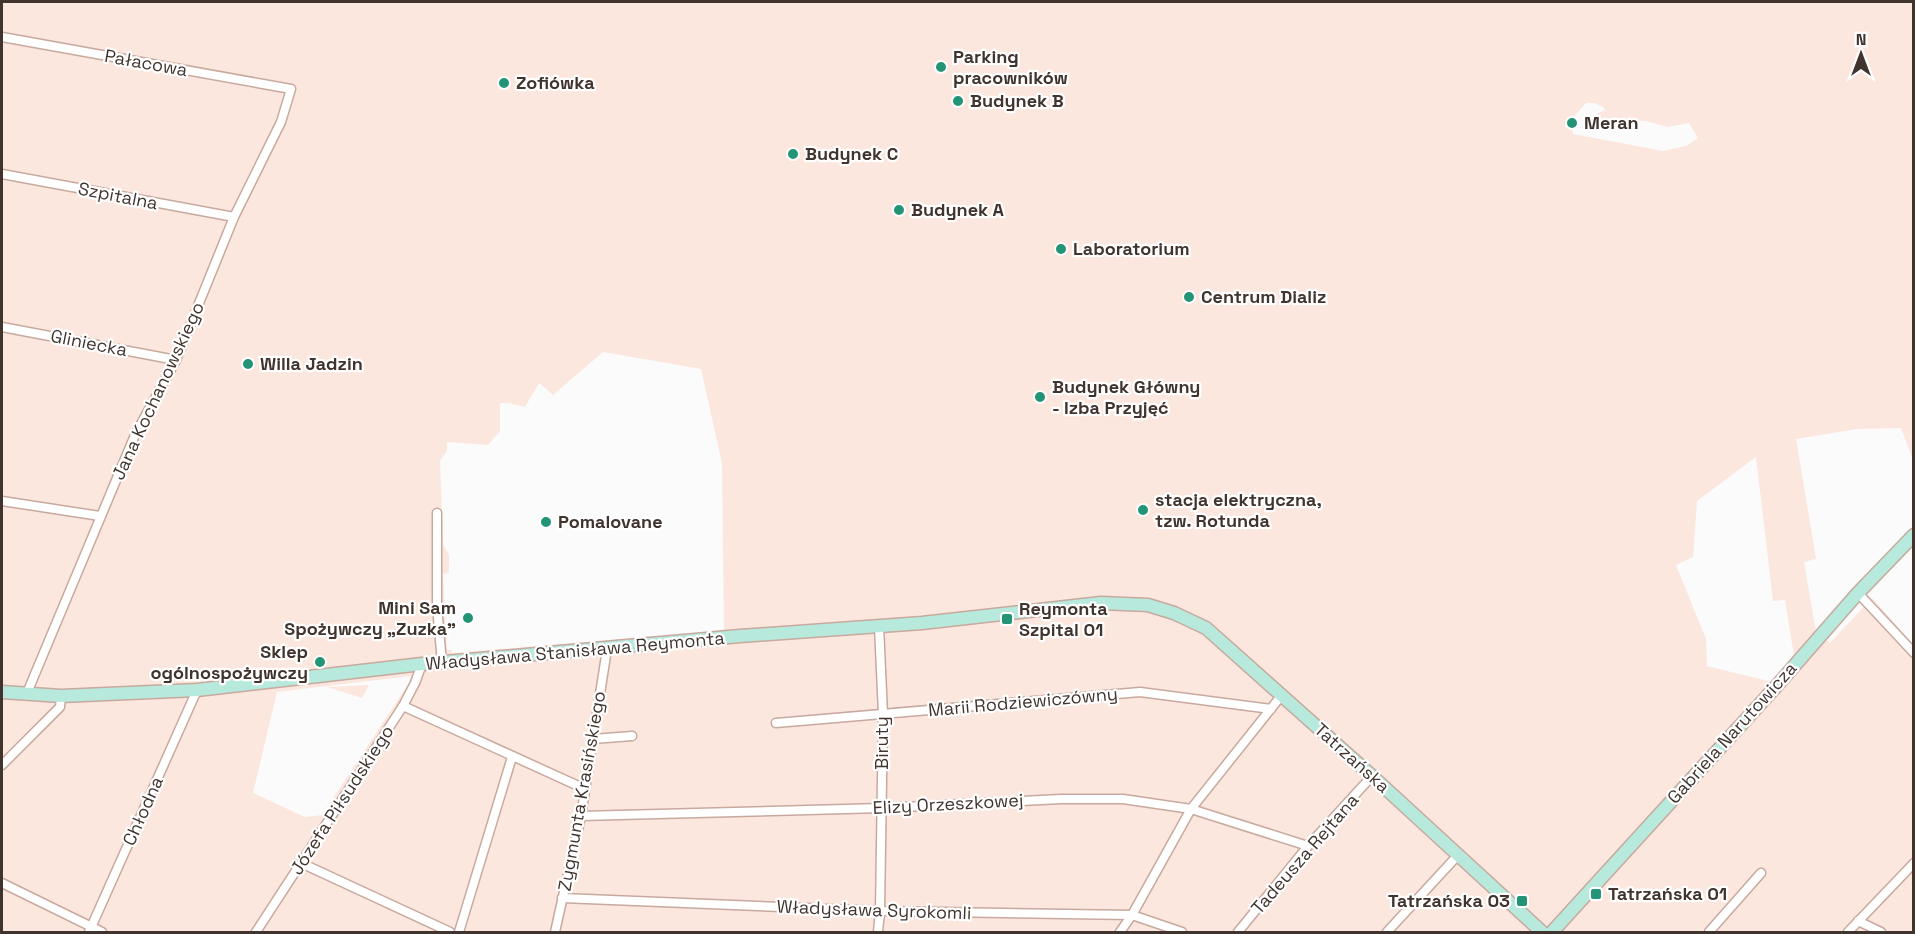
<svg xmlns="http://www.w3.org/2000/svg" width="1915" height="934" viewBox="0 0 1915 934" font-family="'Space Grotesk',sans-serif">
  <rect width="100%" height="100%" fill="#fbfbfb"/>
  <g fill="#fce7df" fill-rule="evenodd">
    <path d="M2 2H1913V460L1901 428 1857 429 1796 439 1816 559 1804 562 1816 632 1830 643 1872 598 1913 644V932H2ZM1586 103H1594L1603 107 1605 110 1598 113 1597 119 1608 122 1616 117 1619 120 1646 121 1668 127 1689 123 1698 138 1686 146 1663 151 1573 134 1571 120ZM603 352 701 369 722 464 724 631 452 653 451 650H447L443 574 449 573V555L443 544 440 460 447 451V442L488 445 500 431V403H509L525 407 539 383 553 395ZM1756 457 1773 601 1785 600 1794 656 1772 682 1707 666 1706 639 1676 565 1693 557 1697 501ZM411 676 409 683 322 815 305 817 253 793 277 692Z"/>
    <path d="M369 685 362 698 327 687Z"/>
  </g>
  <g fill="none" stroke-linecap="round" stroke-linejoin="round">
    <g stroke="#c8a99e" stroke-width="11">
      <g id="street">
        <path d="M2 37 291 89 281 122 234 217 176 360 135 435 27 693"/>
        <path d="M2 174 234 217"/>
        <path d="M2 327 176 360"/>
        <path d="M2 501 100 516"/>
        <path d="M437 513V606L442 663"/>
        <path d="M1858 593 1914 653"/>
        <path d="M403 706 585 789"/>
        <path d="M776 723 1140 692 1271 709"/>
        <path d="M593 739 632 736"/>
        <path d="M2 765 60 707 61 696"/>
        <path d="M581 816 882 808 1061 799H1123L1191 809 1308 846"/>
        <path d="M301 863 450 932"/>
        <path d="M2 883 102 932"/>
        <path d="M562 898 880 911 1132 915 1182 932"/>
        <path d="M1858 921 1881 932"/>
        <path d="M89 932 197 690"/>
        <path d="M256 932 403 706 415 683 422 664"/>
        <path d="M459 932 512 757"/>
        <path d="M555 932 581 816 607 649"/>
        <path d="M878 932 880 911 883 714 879 626"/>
        <path d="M1120 932 1132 915 1191 809 1281 696"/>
        <path d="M1238 932 1308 846 1372 776"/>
        <path d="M1387 932 1458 855"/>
        <path d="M1709 932 1761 873"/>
        <path d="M1848 932 1914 863"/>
      </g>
    </g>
    <g stroke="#c8a99e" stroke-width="15">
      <g id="secondary">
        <path d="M2 692 61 696 197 690 422 664 740 636 922 623 1101 603 1148 605 1174 613 1206 628 1372 776 1542 932"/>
        <path d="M1552 932 1781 681 1858 593 1914 535"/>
      </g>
    </g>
    <use href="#street" stroke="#fff" stroke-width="8"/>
    <use href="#secondary" stroke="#b8e9dd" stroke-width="12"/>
  </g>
  <g fill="#249476" stroke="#fff" stroke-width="2">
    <circle cx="941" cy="67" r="6"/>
    <circle cx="504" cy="83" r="6"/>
    <circle cx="958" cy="101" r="6"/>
    <circle cx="1572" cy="123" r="6"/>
    <circle cx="793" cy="154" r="6"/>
    <circle cx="899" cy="210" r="6"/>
    <circle cx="1061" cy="249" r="6"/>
    <circle cx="1189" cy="297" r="6"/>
    <circle cx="248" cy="364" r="6"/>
    <circle cx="1040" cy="397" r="6"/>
    <circle cx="1143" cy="510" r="6"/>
    <circle cx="546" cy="522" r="6"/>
    <circle cx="468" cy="618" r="6"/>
    <rect x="1001" y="613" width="12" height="12" rx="3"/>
    <circle cx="320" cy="662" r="6"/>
    <rect x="1590" y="888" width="12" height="12" rx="3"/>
    <rect x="1516" y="895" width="12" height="12" rx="3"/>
  </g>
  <g text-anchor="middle" stroke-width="4.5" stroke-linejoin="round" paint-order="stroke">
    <g font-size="18" font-weight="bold" fill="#41342f" stroke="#fff" text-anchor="start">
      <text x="953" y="63">Parking<tspan x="953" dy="21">pracowników</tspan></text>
      <text x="516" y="89">Zofiówka</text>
      <text x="970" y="107">Budynek B</text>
      <text x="1584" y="129">Meran</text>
      <text x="805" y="160">Budynek C</text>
      <text x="911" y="216">Budynek A</text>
      <text x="1073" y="255">Laboratorium</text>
      <text x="1201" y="303">Centrum Dializ</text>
      <text x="260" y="370">Willa Jadzin</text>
      <text x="1052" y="393">Budynek Główny<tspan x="1052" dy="21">- Izba Przyjęć</tspan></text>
      <text x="1155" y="506">stacja elektryczna,<tspan x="1155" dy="21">tzw. Rotunda</tspan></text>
      <text x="558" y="528">Pomalovane</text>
      <text x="456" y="614" text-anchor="end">Mini Sam<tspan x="456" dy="21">Spożywczy „Zuzka”</tspan></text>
      <text x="1019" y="615">Reymonta<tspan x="1019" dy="21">Szpital 01</tspan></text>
      <text x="308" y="658" text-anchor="end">Sklep<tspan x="308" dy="21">ogólnospożywczy</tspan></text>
      <text x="1608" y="900">Tatrzańska 01</text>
      <text x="1510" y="907" text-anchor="end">Tatrzańska 03</text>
    </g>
    <g font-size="18" fill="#41342f" stroke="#fff">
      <text transform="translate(146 63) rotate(10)" y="6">Pałacowa</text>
      <text transform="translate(118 196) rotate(11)" y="6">Szpitalna</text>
      <text transform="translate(89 343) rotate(11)" y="6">Gliniecka</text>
      <text transform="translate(158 391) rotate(-65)" y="6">Jana Kochanowskiego</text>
      <text transform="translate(575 651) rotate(-5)" y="6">Władysława Stanisława Reymonta</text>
      <text transform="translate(1023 702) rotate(-5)" y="6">Marii Rodziewiczówny</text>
      <text transform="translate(1732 733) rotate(-48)" y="6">Gabriela Narutowicza</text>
      <text transform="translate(882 743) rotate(-90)" y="6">Biruty</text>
      <text transform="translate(1352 758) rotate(42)" y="6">Tatrzańska</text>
      <text transform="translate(582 791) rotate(-80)" y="6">Zygmunta Krasińskiego</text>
      <text transform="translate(342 800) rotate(-57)" y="6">Józefa Piłsudskiego</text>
      <text transform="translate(948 804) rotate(-3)" y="6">Elizy Orzeszkowej</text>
      <text transform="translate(143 811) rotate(-66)" y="6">Chłodna</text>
      <text transform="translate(1305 854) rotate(-49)" y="6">Tadeusza Rejtana</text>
      <text transform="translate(874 910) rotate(2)" y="6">Władysława Syrokomli</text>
    </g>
  </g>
  <rect width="1915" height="934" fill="none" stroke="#41342f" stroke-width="6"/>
  <g transform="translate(1861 54)" stroke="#ffffff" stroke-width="4.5" paint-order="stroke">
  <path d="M0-4.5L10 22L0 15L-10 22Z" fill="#41342f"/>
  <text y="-9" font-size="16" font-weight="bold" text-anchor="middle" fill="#41342f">N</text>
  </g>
</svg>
